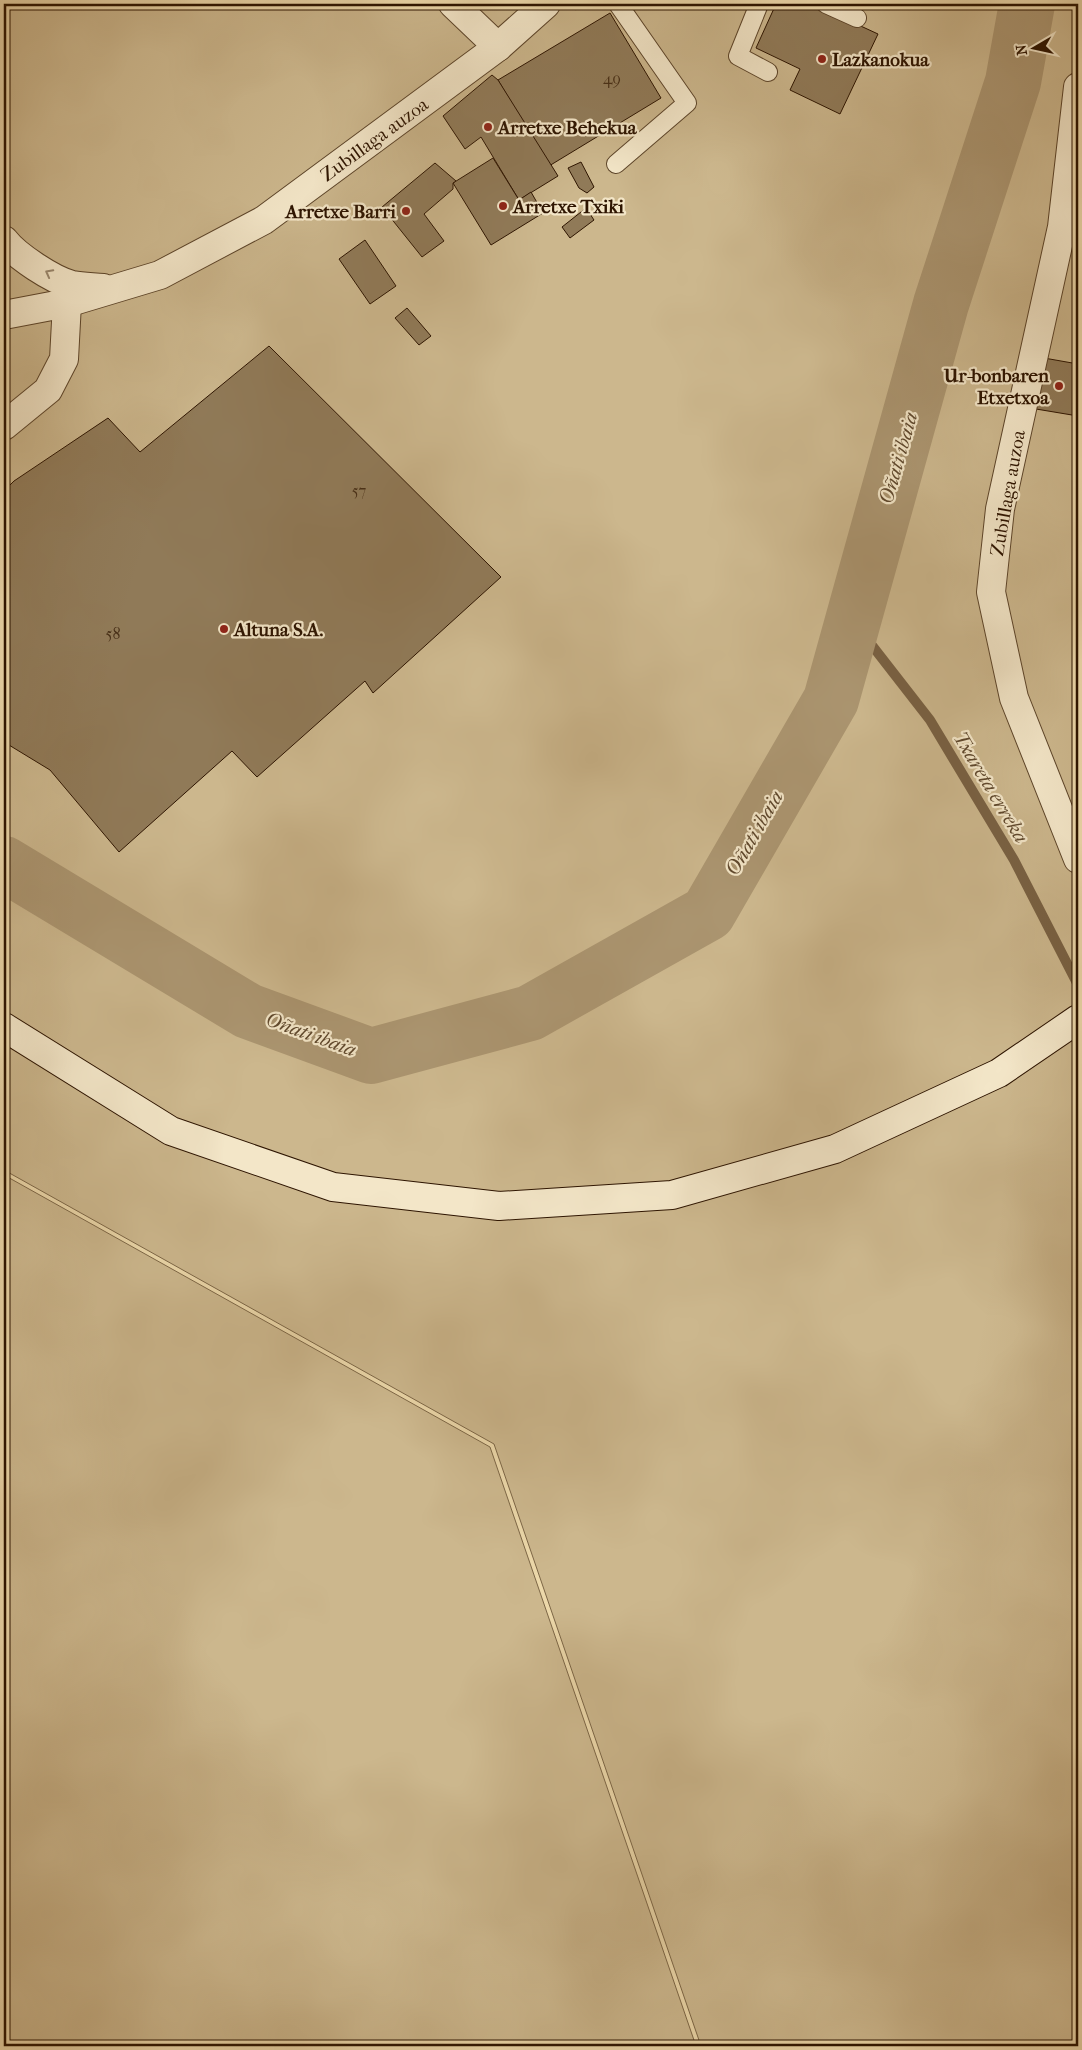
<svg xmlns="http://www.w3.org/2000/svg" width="1082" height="2050" viewBox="0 0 1082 2050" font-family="'IM FELL French Canon',serif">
  <rect width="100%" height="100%" fill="#ecd8aa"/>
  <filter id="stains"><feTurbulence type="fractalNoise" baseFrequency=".004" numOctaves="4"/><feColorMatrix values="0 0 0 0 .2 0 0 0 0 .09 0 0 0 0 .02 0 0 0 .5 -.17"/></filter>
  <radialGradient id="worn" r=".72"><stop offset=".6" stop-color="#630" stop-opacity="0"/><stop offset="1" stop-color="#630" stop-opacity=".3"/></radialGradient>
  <g fill="#ccb78d" stroke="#7c6646">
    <path d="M4 4H1078V2046H701L494 1444 4 1170Z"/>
    <path d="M4 1175 490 1447 696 2046H4Z"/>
  </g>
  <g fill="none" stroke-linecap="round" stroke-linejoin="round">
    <path stroke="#796143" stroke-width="10" d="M853 621 930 720 1014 860 1078 985"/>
    <path stroke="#ab9570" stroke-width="56" d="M4 864 248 1011 371 1056 530 1013 708 913 831 700 941 304 1013 82 1027 4"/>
  </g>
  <g fill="#907a58" stroke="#2d1400">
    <path d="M776 4H813L878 34 840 114 790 90 800 69 756 48Z"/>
    <path d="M610 13 661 98 549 166 498 80Z"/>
    <path d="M492 75 498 80 558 176 519 200 481 137 465 149 443 116Z"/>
    <path d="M493 158 519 200 531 192 543 213 491 245 453 183Z"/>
    <path d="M581 162 594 187 587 193 579 188 568 168Z"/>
    <path d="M435 163 456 181 453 183V189L424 214 444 241 422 257 382 207Z"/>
    <path d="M586 208 594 220 570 238 562 227Z"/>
    <path d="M365 240 396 286 370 304 339 259Z"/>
    <path d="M407 308 431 336 419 345 395 318Z"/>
    <path d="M269 346 501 577 373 693 365 681 257 777 232 751 119 852 50 770 4 742V491L14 481 108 418 140 452Z"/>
    <path d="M1044 358 1078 364V416L1036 409Z"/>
  </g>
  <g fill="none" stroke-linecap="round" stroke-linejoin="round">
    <g stroke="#5d452a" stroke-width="20">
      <g id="service">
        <path d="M759 4 738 56 768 72"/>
        <path d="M826 4 857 18"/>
        <path d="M616 164 687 103 618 4"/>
      </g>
    </g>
    <g stroke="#5d452a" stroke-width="30">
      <g id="minor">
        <path d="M453 4 498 47"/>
        <path d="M1078 87 1062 227 1000 509 991 592 1014 698 1078 859"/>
        <path d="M4 240C16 256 53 280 72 285 82 287 93 287 103 288"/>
        <path d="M4 315 67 303 160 275 264 220 498 47 546 4"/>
        <path d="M4 426 48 390 64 359 67 303"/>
      </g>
    </g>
    <g stroke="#2d1400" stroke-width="30">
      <path id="secondary" d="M4 1027 171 1131 333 1187 499 1206 672 1195 835 1149 999 1073 1078 1019"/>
    </g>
    <path stroke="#2d1400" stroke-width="3" stroke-dasharray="4 2.5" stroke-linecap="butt" d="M575 9 582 4"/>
    <use href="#service" stroke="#f3e6c8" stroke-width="18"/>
    <use href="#minor" stroke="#f3e6c8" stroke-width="28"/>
    <use href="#secondary" stroke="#f3e6c8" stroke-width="28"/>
  </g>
  <defs><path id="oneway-chevron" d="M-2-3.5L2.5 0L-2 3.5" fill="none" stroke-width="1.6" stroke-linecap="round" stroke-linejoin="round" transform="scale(1.25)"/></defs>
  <use stroke="#9a886e" href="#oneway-chevron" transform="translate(49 273) rotate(-152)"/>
  <g fill="#8f2418" stroke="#f3e6c8" stroke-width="2">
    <circle cx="822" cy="59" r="5"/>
    <circle cx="488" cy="127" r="5"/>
    <circle cx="503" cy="206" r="5"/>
    <circle cx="406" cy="211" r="5"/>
    <circle cx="1059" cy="386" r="5"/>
    <circle cx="224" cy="629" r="5"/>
  </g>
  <g text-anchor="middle" stroke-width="4.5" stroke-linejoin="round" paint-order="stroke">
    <g font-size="16" fill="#462e16">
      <text x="612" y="84">49</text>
      <text x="359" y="496">57</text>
      <text x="113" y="639">58</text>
    </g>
    <g font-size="19" font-weight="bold" fill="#2d1400" stroke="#f3e6c8" text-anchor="start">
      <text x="832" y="66">Lazkanokua</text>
      <text x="498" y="134">Arretxe Behekua</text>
      <text x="513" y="213">Arretxe Txiki</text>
      <text x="396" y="218" text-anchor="end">Arretxe Barri</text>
      <text x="1049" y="382" text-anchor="end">Ur-bonbaren<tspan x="1049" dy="22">Etxetxoa</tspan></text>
      <text x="234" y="636">Altuna S.A.</text>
    </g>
    <g font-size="19" fill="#2d1400" stroke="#f3e6c8">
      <text transform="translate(374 139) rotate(-36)" y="7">Zubillaga auzoa</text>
      <text transform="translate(1007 493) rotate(-80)" y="7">Zubillaga auzoa</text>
    </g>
    <g font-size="20" font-style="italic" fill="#5f482d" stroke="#f3e6c8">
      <text transform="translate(898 458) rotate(-74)" y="7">Oñati ibaia</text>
      <text transform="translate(991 787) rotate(59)" y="7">Txareta erreka</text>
      <text transform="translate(754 833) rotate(-60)" y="7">Oñati ibaia</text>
      <text transform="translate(311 1034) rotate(20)" y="7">Oñati ibaia</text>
    </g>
  </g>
  <rect width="1082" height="2050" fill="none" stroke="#ecd8aa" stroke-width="20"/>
  <rect x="5" y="5" width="1072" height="2040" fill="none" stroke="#2d1400" stroke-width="2.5"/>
  <rect x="10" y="10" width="1062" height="2030" fill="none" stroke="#2d1400"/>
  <g transform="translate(1034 48) rotate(261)" stroke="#f3e6c8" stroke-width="4" paint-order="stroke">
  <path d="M0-4L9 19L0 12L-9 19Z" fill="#2d1400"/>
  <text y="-8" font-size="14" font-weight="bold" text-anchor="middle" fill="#2d1400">N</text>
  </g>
  <rect width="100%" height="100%" filter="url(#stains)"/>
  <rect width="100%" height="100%" fill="url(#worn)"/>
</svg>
